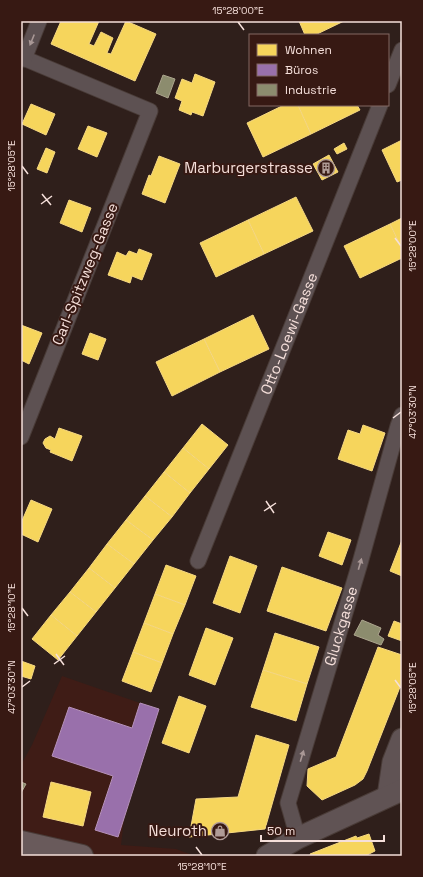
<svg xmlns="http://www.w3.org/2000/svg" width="423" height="877" viewBox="0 0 423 877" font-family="'Space Grotesk',sans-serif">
  <rect width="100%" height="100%" fill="#2f1f1b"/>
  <path fill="#3f1c16" d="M62 676 140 703 124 819 121 845 176 849 195 856H21V765L32 745Z"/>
  <g fill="#f6d55c" stroke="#f6d882">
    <path d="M61 21H99L89 44 94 46 101 32 113 38 107 53 111 54 126 21 156 34 135 81 51 44Z"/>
    <path d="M299 21H344L315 35H305Z"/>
    <path d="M195 74 215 82 203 116 192 112 191 115 179 110 182 101 175 98 182 79 192 83Z"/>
    <path d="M31 104 55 114 46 135 22 124Z"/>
    <path d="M284 105H298L311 134 263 157 247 123Z"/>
    <path d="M298 105H357L360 110 311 134Z"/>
    <path d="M88 126 107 133 97 157 78 149Z"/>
    <path d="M402 140V180L397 182 382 150Z"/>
    <path d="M344 143 347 149 337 154 334 149Z"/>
    <path d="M46 148 55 152 47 173 37 169Z"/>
    <path d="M329 155 338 172 322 180 313 164Z"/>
    <path d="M159 156 180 164 165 203 142 194 149 175 151 176Z"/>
    <path d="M296 197 313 231 264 254 248 220Z"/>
    <path d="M69 200 91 208 82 232 60 223Z"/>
    <path d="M402 218V249L390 224Z"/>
    <path d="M248 220 264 254 216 277 200 243Z"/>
    <path d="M390 224 402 249V258L360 278 344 246Z"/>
    <path d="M139 249 152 254 142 280 132 276 130 283 108 275 117 252 126 256 129 251 137 254Z"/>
    <path d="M253 315 269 349 220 372 204 339Z"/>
    <path d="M21 325 42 333 29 364 21 360Z"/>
    <path d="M90 333 106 339 98 360 82 354Z"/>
    <path d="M204 339 220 372 172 396 156 362Z"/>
    <path d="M202 424 228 445 209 469 183 448Z"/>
    <path d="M363 425 385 433 372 471 338 459 348 430 360 434Z"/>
    <path d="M59 428 82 436 72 461 50 452 51 450 46 448 43 443 45 439 50 436 55 439Z"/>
    <path d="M183 448 209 469 190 493 164 472Z"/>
    <path d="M164 472 190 493 172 517 145 496Z"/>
    <path d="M145 496 172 517 153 540 126 520Z"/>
    <path d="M31 500 52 509 38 542 21 534V523Z"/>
    <path d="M126 520 153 540 134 564 107 544Z"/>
    <path d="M328 532 351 540 342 565 319 556Z"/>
    <path d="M402 540V576L390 571Z"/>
    <path d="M107 544 134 564 115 588 89 568Z"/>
    <path d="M230 556 257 566 240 613 213 603Z"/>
    <path d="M166 565 196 576 185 605 155 594Z"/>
    <path d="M282 567 342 588 326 631 267 611Z"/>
    <path d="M89 568 115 588 96 612 70 592Z"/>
    <path d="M70 592 96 612 77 636 51 615Z"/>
    <path d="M155 594 185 605 173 634 144 623Z"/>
    <path d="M51 615 77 636 58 660 32 639Z"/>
    <path d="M394 621 402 624V641L388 636Z"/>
    <path d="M144 623 173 634 162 663 133 652Z"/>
    <path d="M206 628 233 638 215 685 189 675Z"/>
    <path d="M275 633 319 647 307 684 263 670Z"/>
    <path d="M378 647 402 655V682L367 771 363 779 355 785 322 800 307 786 308 769 336 757Z"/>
    <path d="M133 652 162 663 151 692 122 681Z"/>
    <path d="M21 661 35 666 31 679 21 676Z"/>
    <path d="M263 670 307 684 296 721 251 707Z"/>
    <path d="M179 696 206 706 189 753 162 743Z"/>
    <path d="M256 735 289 745 265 829 189 837 196 799 238 797Z"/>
    <path d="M51 782 91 792 83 826 43 817Z"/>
    <path d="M369 834 375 851 365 856H311L310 854 356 836 357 838Z"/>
  </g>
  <path fill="#9970ab" stroke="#b591b9" d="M140 703 159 709 118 837 95 830 113 776 52 756 69 707 132 728Z"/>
  <g fill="#8c8c6e" stroke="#aca58e">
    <path d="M163 75 175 79 168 98 156 93Z"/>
    <path d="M362 620 381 628 378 635 384 639 381 645 354 635Z"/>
    <path d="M21 782 26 784 21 793Z"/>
  </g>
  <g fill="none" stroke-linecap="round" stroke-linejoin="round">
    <g stroke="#493b37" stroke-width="17">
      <g id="street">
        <path d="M21 57 150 111 21 437"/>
        <path d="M24 59 39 21"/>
        <path d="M388 85 402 50"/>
        <path id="s1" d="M198 561C260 409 319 257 380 105"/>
        <path id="s2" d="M298 838 288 803 360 563 398 426 402 415"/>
      </g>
    </g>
    <g stroke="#493b37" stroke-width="23">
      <g id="secondary">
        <path d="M388 796 393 762 402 739"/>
        <path d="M267 856 298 838 402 790"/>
      </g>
    </g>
    <g stroke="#493b37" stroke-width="24">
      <path id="primary" d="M21 842 82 856"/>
    </g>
    <use href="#street" stroke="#5d5152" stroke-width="15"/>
    <use href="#secondary" stroke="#605354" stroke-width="21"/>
    <use href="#primary" stroke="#695a5b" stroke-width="22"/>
  </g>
  <defs><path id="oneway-solid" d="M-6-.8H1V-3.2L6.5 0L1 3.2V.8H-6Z"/></defs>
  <g fill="#a99896">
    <use href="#oneway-solid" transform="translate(32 40) rotate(112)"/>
    <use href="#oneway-solid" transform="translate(360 564) rotate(-74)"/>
    <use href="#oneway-solid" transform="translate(302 756) rotate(-73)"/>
  </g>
  <path fill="none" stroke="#f5dfda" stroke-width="1.5" d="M238 22 244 30M22 166 28 174M42 194 51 205M41 204 52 196M395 238 401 246M393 418 401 412M266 501 274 513M264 511 276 503M22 608 28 616M56 654 64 665M54 664 65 656M395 680 401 688M22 687 30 681M196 847 202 855"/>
  <defs>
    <g id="building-ring" transform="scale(0.9)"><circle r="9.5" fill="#371913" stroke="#b09c97" stroke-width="1.5"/><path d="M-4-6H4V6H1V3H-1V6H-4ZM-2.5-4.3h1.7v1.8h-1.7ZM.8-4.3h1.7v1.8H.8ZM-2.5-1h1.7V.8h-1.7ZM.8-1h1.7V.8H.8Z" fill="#b09c97"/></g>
    <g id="shop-ring" transform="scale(0.9)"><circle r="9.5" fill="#371913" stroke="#b09c97" stroke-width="1.5"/><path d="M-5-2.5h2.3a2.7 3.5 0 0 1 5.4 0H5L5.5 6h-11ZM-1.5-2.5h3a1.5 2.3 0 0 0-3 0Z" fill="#b09c97"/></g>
  </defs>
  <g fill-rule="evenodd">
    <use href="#building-ring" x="326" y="168"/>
    <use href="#shop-ring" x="220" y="831"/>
  </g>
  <g text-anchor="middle" stroke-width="4" stroke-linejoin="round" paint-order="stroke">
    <g font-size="15" fill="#f5dfda" stroke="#371913" text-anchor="end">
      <text x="313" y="173">Marburgerstrasse</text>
      <text x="207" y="836">Neuroth</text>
    </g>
    <g font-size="15" fill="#f5dfda" stroke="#371913">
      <text transform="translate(85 274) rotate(-68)" y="5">Carl-Spitzweg-Gasse</text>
      <text dy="5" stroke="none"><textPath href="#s1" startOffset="245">Otto-Loewi-Gasse</textPath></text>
      <text dy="5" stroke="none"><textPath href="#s2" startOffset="221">Gluckgasse</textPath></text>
    </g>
  </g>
  <rect width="423" height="877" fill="none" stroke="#371913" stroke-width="44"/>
  <rect x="249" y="34" width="140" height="72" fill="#371913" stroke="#836863"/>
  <rect x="257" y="44" width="20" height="12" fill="#f6d55c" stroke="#836863"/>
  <text x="285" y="54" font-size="12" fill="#f5dfda">Wohnen</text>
  <rect x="257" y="64" width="20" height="12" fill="#9970ab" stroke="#836863"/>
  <text x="285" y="74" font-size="12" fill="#f5dfda">Büros</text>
  <rect x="257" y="84" width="20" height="12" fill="#8c8c6e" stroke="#836863"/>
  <text x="285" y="94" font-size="12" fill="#f5dfda">Industrie</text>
  <path d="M261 835v6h123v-6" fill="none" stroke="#f5dfda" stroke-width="2"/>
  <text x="267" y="835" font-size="12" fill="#f5dfda" stroke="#371913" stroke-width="3" paint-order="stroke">50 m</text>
  <rect x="22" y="22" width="379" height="833" fill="none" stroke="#f5dfda" stroke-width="1.5"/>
  <g font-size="10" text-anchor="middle" fill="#f5dfda">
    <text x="238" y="14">15°28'00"E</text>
    <text transform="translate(11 166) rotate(-90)" y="4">15°28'05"E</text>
    <text transform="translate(412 246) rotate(-90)" y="4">15°28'00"E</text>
    <text transform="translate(412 412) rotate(-90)" y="4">47°03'30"N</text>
    <text transform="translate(11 608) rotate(-90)" y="4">15°28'10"E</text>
    <text transform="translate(11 687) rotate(-90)" y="4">47°03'30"N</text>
    <text transform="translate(412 688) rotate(-90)" y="4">15°28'05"E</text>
    <text x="202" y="870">15°28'10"E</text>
  </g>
</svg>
